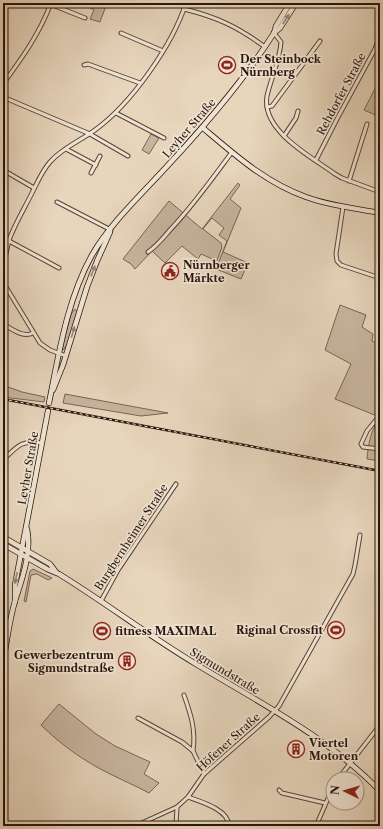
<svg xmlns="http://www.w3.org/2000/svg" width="383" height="829" viewBox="0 0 383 829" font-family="'Libre Caslon Text',serif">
  <rect width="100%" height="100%" fill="#e7d5bc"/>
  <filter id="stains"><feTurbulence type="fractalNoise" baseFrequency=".005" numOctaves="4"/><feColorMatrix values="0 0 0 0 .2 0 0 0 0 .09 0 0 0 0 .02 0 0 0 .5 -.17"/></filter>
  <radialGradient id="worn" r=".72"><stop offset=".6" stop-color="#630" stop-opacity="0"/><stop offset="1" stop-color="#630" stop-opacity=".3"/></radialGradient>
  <g fill="#c7b49e" stroke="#786454">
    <path d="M86 3H107L100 22 90 19 94 10 85 5Z"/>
    <path d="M380 79V117L364 110Z"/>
    <path d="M151 134 159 138 149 154 142 150Z"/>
    <path d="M238 183 240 185 230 199 241 208 223 252 248 263 241 279 216 269 227 241 219 235 224 228 212 218 203 229 221 243 222 247 217 261 201 254 198 259 182 246 165 263 152 251 135 269 131 264 123 259 169 201 202 229Z"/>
    <path d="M340 305 366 315 362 327 373 334 372 341 380 345V413L377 416 335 399 351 364 325 350Z"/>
    <path d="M75 309 77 312 67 345 63 350 62 349 71 314Z"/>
    <path d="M3 385 22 392 45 397 44 402 3 397Z"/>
    <path d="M65 394 168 413 141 416 63 403Z"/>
    <path d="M380 418V461L367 459C368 445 371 429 380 418Z"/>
    <path d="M33 569 52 578 48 580 37 574 31 575 26 602 24 601 30 571Z"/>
    <path d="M59 704 96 734 115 746 150 762 144 774 159 783 149 793C136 786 122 780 108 773 84 761 60 744 41 725Z"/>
  </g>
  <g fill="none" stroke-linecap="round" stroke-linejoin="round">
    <g stroke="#584437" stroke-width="5">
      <g id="street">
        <path d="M50 4 85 18"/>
        <path d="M184 9C217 17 238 27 265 47"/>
        <path d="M121 33 163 51"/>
        <path d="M274 33 281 42C280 60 271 78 267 96 261 131 312 157 335 174L342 178 380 192"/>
        <path d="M84 65 88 64 140 83"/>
        <path d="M3 84C22 58 40 33 51 3"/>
        <path d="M3 97 90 134 128 156"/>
        <path d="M267 107 272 106 320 41"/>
        <path d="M116 113 164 138"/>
        <path d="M284 136 296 118 298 111"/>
        <path d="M66 149 96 165"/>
        <path d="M316 160 337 119 375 49 380 36"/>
        <path d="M3 170 34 188"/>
        <path d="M91 173 100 156"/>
        <path d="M349 181 367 124"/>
        <path d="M57 202 111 230"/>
        <path d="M343 207 336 254 337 261 341 265 380 278"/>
        <path d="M9 241 59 268"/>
        <path d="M148 252C157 246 163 238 170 230 193 206 212 179 232 152"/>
        <path d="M3 267C5 258 7 249 9 240 15 224 24 209 32 193 37 183 42 171 50 162 62 148 80 141 95 130 131 104 172 46 186 3"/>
        <path d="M3 282 40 343 50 350 66 356"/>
        <path d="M3 324C12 329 23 338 33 333"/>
        <path d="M380 415 367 431 361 444 363 447 380 449"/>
        <path d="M3 460C18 446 20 440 42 443"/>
        <path d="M101 601 118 570 176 484"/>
        <path d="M184 695C191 715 196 730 193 751"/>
        <path d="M138 718 182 742 193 751 204 774"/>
        <path d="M338 779 380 725"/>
        <path d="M279 790 282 793 325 803"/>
        <path d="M188 797C202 802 229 810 229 826"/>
        <path d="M135 826 177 807 188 797 204 774 269 717 279 706 353 574 355 565 360 535"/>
        <path d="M176 826 177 807"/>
        <path d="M316 826 333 787"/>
      </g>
    </g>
    <g stroke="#29140b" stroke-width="6">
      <g id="secondary">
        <path d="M274 33 276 26 290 3"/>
        <path d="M203 128C235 155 266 183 306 197 330 206 355 208 380 213"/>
        <path d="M53 390 63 365 87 287 97 261 110 232"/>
        <path d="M49 403C59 353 67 300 92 255 111 222 145 191 170 163 208 122 244 80 274 33L280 28 296 3"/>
        <path d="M3 537 50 564 56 572"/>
        <path d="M3 544 47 569 59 574C106 603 149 636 196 664 260 703 328 737 380 791"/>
        <path d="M15 602V585L48 411"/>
        <path d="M3 662C7 642 9 621 15 601 22 579 32 552 27 529"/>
      </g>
    </g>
    <use href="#street" stroke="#efe4d3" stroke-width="3"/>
    <use href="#secondary" stroke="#efe4d3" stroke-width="4.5"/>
    <g stroke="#29140b" stroke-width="2.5">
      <path id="rail" d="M3 399 380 471"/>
    </g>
    <use href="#rail" stroke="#efe4d3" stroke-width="1" stroke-dasharray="3" stroke-linecap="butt"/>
  </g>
  <defs><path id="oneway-solid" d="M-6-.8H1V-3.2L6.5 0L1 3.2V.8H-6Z"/></defs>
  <g fill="#968679">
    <use href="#oneway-solid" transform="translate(286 19) rotate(-57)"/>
    <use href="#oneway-solid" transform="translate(93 271) rotate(-69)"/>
    <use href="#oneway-solid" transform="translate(73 332) rotate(-74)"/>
    <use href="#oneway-solid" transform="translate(16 578) rotate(101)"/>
  </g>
  <defs>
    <g id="stadium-ring" transform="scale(0.9)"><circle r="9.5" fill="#efe4d3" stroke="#8f2418" stroke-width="1.5"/><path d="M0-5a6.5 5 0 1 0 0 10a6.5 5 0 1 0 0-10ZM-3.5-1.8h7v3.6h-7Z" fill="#8f2418"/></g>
    <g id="civic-ring" transform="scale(0.9)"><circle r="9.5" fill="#efe4d3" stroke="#8f2418" stroke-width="1.5"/><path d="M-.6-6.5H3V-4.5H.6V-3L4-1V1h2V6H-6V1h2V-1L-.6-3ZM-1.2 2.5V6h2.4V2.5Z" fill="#8f2418"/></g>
    <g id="building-ring" transform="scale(0.9)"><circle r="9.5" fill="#efe4d3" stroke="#8f2418" stroke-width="1.5"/><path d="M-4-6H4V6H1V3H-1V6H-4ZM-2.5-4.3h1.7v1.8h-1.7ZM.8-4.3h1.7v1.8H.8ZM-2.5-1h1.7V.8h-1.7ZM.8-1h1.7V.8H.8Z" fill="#8f2418"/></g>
  </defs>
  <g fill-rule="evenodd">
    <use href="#stadium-ring" x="227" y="65"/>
    <use href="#civic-ring" x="170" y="271"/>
    <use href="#stadium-ring" x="336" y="630"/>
    <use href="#stadium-ring" x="102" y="631"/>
    <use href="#building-ring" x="127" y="661"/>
    <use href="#building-ring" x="296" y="749"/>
  </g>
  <g text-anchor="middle" stroke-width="3.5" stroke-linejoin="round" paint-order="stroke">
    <g font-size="11" font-weight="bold" fill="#29140b" stroke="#efe4d3" text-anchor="start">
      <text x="240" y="63">Der Steinbock<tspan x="240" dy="13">Nürnberg</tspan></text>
      <text x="183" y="269">Nürnberger<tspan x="183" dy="13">Märkte</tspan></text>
      <text x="323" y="634" text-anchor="end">Riginal Crossfit</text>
      <text x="115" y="635">fitness MAXIMAL</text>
      <text x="114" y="659" text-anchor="end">Gewerbezentrum<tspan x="114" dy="13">Sigmundstraße</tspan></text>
      <text x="309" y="747">Viertel<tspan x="309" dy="13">Motoren</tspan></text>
    </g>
    <g font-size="11" fill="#29140b" stroke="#efe4d3">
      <text transform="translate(341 94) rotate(-62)" y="4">Rehdorfer Straße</text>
      <text transform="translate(189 128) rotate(-49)" y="4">Leyher Straße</text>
      <text transform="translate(28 468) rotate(-80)" y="4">Leyher Straße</text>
      <text transform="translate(131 537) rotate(-57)" y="4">Burgbernheimer Straße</text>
      <text transform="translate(225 671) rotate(31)" y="4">Sigmundstraße</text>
      <text transform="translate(228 742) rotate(-42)" y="4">Höfener Straße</text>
    </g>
  </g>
  <rect width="383" height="829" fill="none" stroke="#e7d5bc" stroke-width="16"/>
  <rect x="4" y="4" width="375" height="821" fill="none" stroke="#29140b" stroke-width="2"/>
  <rect x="8" y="8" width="367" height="813" fill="none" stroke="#29140b"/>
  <g transform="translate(345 791) rotate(275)"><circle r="19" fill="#efe4d3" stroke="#a09183"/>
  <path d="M0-3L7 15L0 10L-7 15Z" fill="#8f2418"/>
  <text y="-6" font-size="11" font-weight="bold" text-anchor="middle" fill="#29140b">N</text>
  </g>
  <rect width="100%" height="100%" filter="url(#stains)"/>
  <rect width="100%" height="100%" fill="url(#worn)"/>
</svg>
